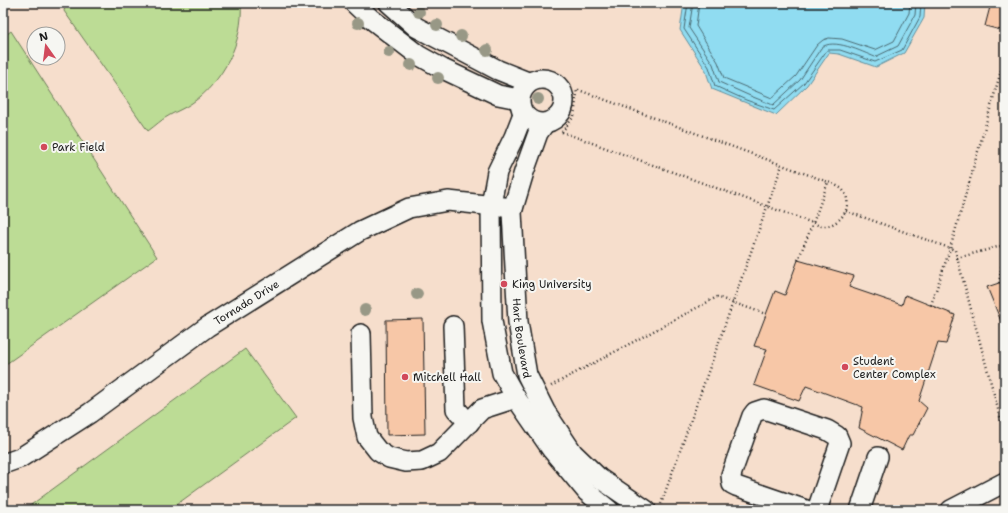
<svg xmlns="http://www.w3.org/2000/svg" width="1008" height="513" viewBox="0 0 1008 513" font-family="'Shantell Sans',sans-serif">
  <rect width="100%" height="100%" fill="#f6e8dc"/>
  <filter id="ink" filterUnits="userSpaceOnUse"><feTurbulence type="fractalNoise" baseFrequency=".025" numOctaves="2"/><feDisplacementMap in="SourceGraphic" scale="8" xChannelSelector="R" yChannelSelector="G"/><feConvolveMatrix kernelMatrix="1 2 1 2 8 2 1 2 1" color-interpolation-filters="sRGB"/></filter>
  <g filter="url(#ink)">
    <path fill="#f6decc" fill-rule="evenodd" d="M3 3H1005V510H3ZM34 34H58V58H34Z"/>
    <g fill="#bcdc95" stroke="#6c7c58">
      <path d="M66 3H241C244 41 223 82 192 103 185 108 177 111 170 115 162 119 155 126 148 131L64 11Z"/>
      <path d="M11 31 157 257 6 364 3 358V37Z"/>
      <path d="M245 349 296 418 169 510H24Z"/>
    </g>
    <path fill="#90dcf1" stroke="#628f9c" d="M684 3H925L924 18 904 53 876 67 839 54 829 53 807 85 776 115 712 89 705 69 680 30Z"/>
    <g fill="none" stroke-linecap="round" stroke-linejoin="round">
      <g stroke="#4a6971" stroke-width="1">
        <path d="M688 3 684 29 709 67 715 86 746 100 774 110 804 83 827 50H840L875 62 902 50 920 17 921 3"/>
        <path d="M693 3 689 28 713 64 719 82 748 95 773 105 800 80 821 48C833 37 862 52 875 57L898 46 915 15 916 3"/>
        <path d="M699 3 696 26 718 62 724 78 772 98 796 76 817 45 823 40 829 38 842 39 875 50 894 41 909 13 910 3"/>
      </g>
    </g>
    <g fill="#f7c7a7" stroke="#1c1c1c">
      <path d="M991 3H1005V31L985 26Z"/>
      <path d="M798 260 854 276 849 287 902 305 905 295 955 315 946 344 938 343 919 401 927 408 913 435H909L902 450 859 428 863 407 806 386 799 401 754 385 767 349 754 346 775 291 785 295Z"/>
      <path d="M1005 281V331L987 287Z"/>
      <path d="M423 319 425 434 387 435 386 320Z"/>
    </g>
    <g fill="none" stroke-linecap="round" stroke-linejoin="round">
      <g stroke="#1c1c1c" stroke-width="22">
        <g id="minor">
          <path d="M354 3 370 18 418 55 443 69 498 95 519 99"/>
          <path d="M389 3 416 27 498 70 528 82"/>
          <circle cx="542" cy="101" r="22"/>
          <path d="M523 114 514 137 497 172 491 205 492 321 502 373 516 398 552 450 587 492 609 510"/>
          <path id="s1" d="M545 123 538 133 524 172 512 212 518 322 527 375 545 411 573 453 599 478 646 510"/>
          <path d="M453 326 456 409 469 423"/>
          <path d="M361 334 363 418 367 437 378 451 389 458 406 462 422 461 439 453 482 409 516 398"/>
          <path id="s2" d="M3 464 20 458 90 413 207 327 360 231 409 208 448 201 513 208"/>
          <path d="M806 510 736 486 732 484 731 475 752 416 755 412 764 409 827 430 837 436 840 443 817 510"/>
          <path d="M860 510 878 457"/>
          <path d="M951 510 1005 482"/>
        </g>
      </g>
      <g stroke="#1c1c1c" stroke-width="2.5" stroke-dasharray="1 3" stroke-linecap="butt">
        <path d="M562 132 813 223 828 182 576 89"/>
        <path d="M562 132 574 116 577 94 576 89"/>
        <path d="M846 211 955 250 1005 435"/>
        <path d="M957 258 1005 245"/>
        <path d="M798 260 813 223C816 224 819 226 822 226 840 227 856 205 842 189 838 186 832 184 828 182"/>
        <path d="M999 283 1005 245"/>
        <path d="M931 305 950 249 1005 57"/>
        <path d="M551 386 717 297 766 314"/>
        <path d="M661 504 782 165"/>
      </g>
      <use href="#minor" stroke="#f6f6f2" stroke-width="19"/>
    </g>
    <g fill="#989886">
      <circle cx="419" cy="12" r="6"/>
      <circle cx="358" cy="23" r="6"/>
      <circle cx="437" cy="25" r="6"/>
      <circle cx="461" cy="36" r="6"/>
      <circle cx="487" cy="50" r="6"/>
      <circle cx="389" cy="52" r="6"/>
      <circle cx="411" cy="65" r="6"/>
      <circle cx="438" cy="78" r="6"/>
      <circle cx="538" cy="99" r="6"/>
      <circle cx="417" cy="294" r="6"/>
      <circle cx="365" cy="310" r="6"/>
    </g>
  </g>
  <g fill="#d1495b" stroke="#f6f6f2" stroke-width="1.5">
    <circle cx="44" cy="147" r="4"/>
    <circle cx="504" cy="284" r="4"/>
    <circle cx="845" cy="367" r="4"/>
    <circle cx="405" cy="377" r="4"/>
  </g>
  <g text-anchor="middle" stroke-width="4" stroke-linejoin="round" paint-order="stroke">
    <g font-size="11" fill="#1c1c1c" stroke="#f6f6f2" text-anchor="start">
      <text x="52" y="151">Park Field</text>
      <text x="512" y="288">King University</text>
      <text x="853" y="365">Student<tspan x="853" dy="13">Center Complex</tspan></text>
      <text x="413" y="381">Mitchell Hall</text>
    </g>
    <g font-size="11" fill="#1c1c1c" stroke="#f6f6f2">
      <text dy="4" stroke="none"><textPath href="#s2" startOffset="293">Tornado Drive</textPath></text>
      <text dy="4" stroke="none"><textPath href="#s1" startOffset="222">Hart Boulevard</textPath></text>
    </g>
  </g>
  <rect width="1008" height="513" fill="none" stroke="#f6f6f2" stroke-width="16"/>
  <rect x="8" y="8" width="992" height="497" fill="none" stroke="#1c1c1c" stroke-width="1.5" filter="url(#ink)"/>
  <g transform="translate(46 46) rotate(346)"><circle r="19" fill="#f6f6f2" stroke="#9f9f9c"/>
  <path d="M0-3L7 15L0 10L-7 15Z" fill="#d1495b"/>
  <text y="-6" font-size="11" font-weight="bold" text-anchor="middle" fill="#1c1c1c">N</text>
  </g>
</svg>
